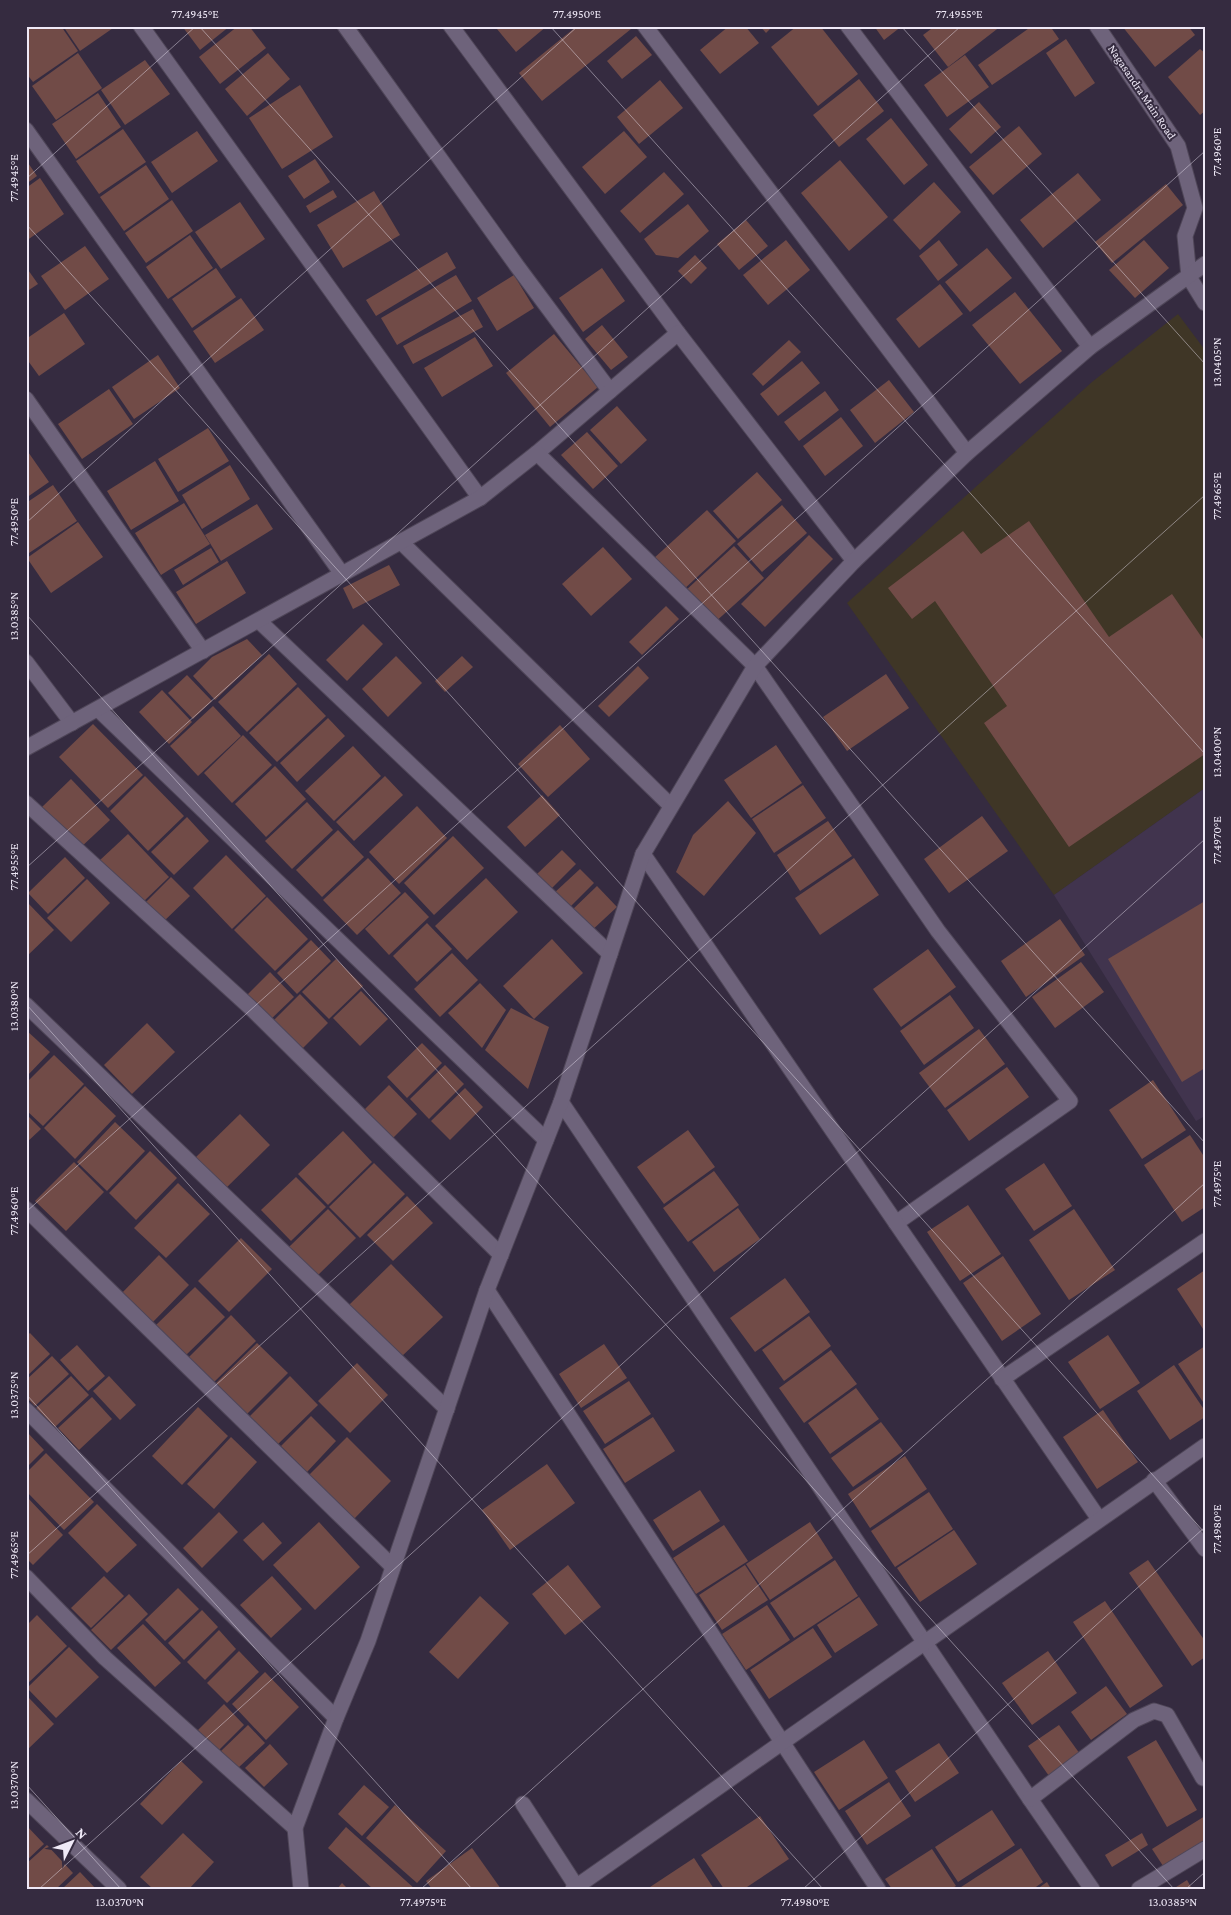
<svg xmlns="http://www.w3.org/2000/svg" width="1231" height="1915" viewBox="0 0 1231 1915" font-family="'Crimson Pro',serif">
  <rect width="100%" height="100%" fill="#352b40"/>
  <path fill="#3f3626" d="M1178 314 1205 350V788L1054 895 847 603 1092 382Z"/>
  <path fill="#41344e" d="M1205 788V1116L1196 1121 1054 895Z"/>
  <g fill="#714b47">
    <path d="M30 26H61L78 51 33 82 26 73V29Z"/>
    <path d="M63 26H116L80 51Z"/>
    <path d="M182 26H230L200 50Z"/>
    <path d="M238 26H249L266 48 220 84 199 57Z"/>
    <path d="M501 26H547L516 52 497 29Z"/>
    <path d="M577 26H628L631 29 542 101 519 73Z"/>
    <path d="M729 26H745L759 43 720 74 700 50Z"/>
    <path d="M760 26H773L766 33Z"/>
    <path d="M797 26H820L858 74 818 106 771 47Z"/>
    <path d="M874 26H902L884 40Z"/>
    <path d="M935 26H1001L948 67 923 35Z"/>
    <path d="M1032 26H1050L1059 39 992 85 978 65Z"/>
    <path d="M1122 26H1188L1195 35 1155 67Z"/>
    <path d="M636 36 652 55 622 79 607 61Z"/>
    <path d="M1066 39 1095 83 1075 97 1046 53Z"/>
    <path d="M1200 49 1205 53V111L1200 115 1168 77Z"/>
    <path d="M78 53 102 88 56 120 32 86Z"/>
    <path d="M268 53 290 79 247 116 225 89Z"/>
    <path d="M965 55 989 87 947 117 924 85Z"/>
    <path d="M145 60 170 94 125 125 101 90Z"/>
    <path d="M859 79 884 111 839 147 813 115Z"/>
    <path d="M660 80 683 108 639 144 617 117Z"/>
    <path d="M300 85 333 137 282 169 249 118Z"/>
    <path d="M98 93 121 127 76 159 52 124Z"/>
    <path d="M979 102 1001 127 971 154 949 129Z"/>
    <path d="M891 118 928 165 904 185 866 139Z"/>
    <path d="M1019 126 1042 154 993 195 969 167Z"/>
    <path d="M123 129 146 162 99 194 76 161Z"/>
    <path d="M197 131 218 161 172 193 151 162Z"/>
    <path d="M624 131 647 157 605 194 582 167Z"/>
    <path d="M315 159 330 182 304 199 288 176Z"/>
    <path d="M26 160 37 176 26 184Z"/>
    <path d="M840 160 888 217 849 251 801 193Z"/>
    <path d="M146 165 169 199 124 231 100 197Z"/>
    <path d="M664 172 684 194 640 233 620 211Z"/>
    <path d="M1078 173 1101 200 1043 248 1020 220Z"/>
    <path d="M40 178 64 214 26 241V188Z"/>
    <path d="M934 182 961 212 920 250 893 220Z"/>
    <path d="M1166 184 1183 205 1112 263 1095 242Z"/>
    <path d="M333 190 337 197 310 213 306 206Z"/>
    <path d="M374 191 400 235 343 268 317 225Z"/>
    <path d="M172 200 193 231 146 263 125 233Z"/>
    <path d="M240 202 265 239 221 269 195 232Z"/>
    <path d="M688 204 709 231 678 258 656 255 644 239Z"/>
    <path d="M746 220 768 246 739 270 717 244Z"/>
    <path d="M190 235 213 268 168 299 146 267Z"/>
    <path d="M786 240 810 270 768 305 743 275Z"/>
    <path d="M939 240 958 265 938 281 919 256Z"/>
    <path d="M1144 240 1169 268 1135 298 1109 270Z"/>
    <path d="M85 246 109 279 65 310 41 276Z"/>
    <path d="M987 248 1012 278 970 312 945 282Z"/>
    <path d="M447 252 456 268 376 316 366 300Z"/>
    <path d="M695 255 707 268 691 284 678 271Z"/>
    <path d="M26 267 38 284 26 292Z"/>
    <path d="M216 268 236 297 192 328 172 299Z"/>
    <path d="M602 268 625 301 583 332 559 298Z"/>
    <path d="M456 275 472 301 397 345 381 318Z"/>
    <path d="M514 275 534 308 497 331 477 298Z"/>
    <path d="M940 284 963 314 919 348 896 319Z"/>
    <path d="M1015 292 1062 351 1020 384 972 325Z"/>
    <path d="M241 298 264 330 215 363 193 331Z"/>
    <path d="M473 309 483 327 413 364 403 346Z"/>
    <path d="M64 313 85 344 39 376 26 358V339Z"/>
    <path d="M602 325 628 357 611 370 585 339Z"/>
    <path d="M554 334 598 387 550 427 506 373Z"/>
    <path d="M475 337 493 366 442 397 424 368Z"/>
    <path d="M789 340 801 352 763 386 752 374Z"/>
    <path d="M158 355 180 388 134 419 112 387Z"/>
    <path d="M802 361 820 383 778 416 760 394Z"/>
    <path d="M889 380 914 412 875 443 850 410Z"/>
    <path d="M109 389 133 424 82 459 58 424Z"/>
    <path d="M825 391 839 410 799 441 784 422Z"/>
    <path d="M617 406 647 440 621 464 590 430Z"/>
    <path d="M841 417 863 446 825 476 803 446Z"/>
    <path d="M208 428 229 461 178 492 158 459Z"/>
    <path d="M587 432 618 466 593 489 561 455Z"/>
    <path d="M26 449 49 482 26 498Z"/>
    <path d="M155 461 179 501 131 530 107 491Z"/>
    <path d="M230 465 250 499 202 529 182 495Z"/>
    <path d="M757 472 782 500 738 539 713 511Z"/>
    <path d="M53 485 77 521 26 555V503Z"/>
    <path d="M184 503 210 544 161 575 135 533Z"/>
    <path d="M257 504 273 529 221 561 205 535Z"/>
    <path d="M782 505 807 533 762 572 737 544Z"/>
    <path d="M707 510 736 541 682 591 653 559Z"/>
    <path d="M1029 521 1109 637 1172 594 1205 642V754L1069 847 984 723 1007 706 935 601 912 619 888 588 963 531 981 554Z"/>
    <path d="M78 522 103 557 51 593 27 558Z"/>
    <path d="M809 535 833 559 765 627 741 604Z"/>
    <path d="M734 546 764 578 713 624 684 592Z"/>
    <path d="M603 547 632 579 591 616 562 584Z"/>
    <path d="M211 548 219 562 183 585 174 570Z"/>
    <path d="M227 561 246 593 196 624 176 592Z"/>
    <path d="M389 565 400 585 353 609 343 588Z"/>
    <path d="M666 606 679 619 642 655 629 642Z"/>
    <path d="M363 624 383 644 347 681 326 660Z"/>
    <path d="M247 639 262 655 215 700 193 676 212 657Z"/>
    <path d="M269 654 297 684 247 732 218 702Z"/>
    <path d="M396 656 422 683 388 717 362 689Z"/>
    <path d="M462 656 473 667 445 692 435 681Z"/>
    <path d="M638 666 649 678 609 717 598 706Z"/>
    <path d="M886 674 909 708 847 751 823 717Z"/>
    <path d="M187 675 212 701 193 719 168 693Z"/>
    <path d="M298 687 326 716 277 762 249 733Z"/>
    <path d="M162 690 192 722 169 744 139 712Z"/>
    <path d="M213 706 241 736 198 776 170 746Z"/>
    <path d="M328 718 345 736 297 782 280 763Z"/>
    <path d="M93 724 143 775 108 808 59 757Z"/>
    <path d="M560 725 590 759 548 797 518 764Z"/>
    <path d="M243 735 272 765 232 803 204 773Z"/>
    <path d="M776 745 802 783 751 818 724 780Z"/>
    <path d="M353 746 381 776 334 821 305 791Z"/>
    <path d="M275 766 306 799 266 837 235 804Z"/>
    <path d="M145 776 184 816 148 851 110 811Z"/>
    <path d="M385 776 403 795 354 841 336 822Z"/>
    <path d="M71 779 110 820 80 848 41 808Z"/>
    <path d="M803 785 826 818 774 853 752 819Z"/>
    <path d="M542 795 560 815 525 847 507 827Z"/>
    <path d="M728 801 756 833 704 896 676 872 693 835Z"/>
    <path d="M307 802 333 830 292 869 265 841Z"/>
    <path d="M417 806 447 838 399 884 369 852Z"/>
    <path d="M982 816 1008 851 949 893 924 859Z"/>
    <path d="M187 817 209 841 174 875 151 852Z"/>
    <path d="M828 821 852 856 800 891 777 855Z"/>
    <path d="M338 830 364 857 322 897 296 870Z"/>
    <path d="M128 834 169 877 142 903 99 861Z"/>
    <path d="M453 836 484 868 434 915 404 883Z"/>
    <path d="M562 850 576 864 550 890 536 875Z"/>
    <path d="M226 855 266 896 232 929 193 888Z"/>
    <path d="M65 857 85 878 48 914 28 893Z"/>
    <path d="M368 858 401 893 357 935 323 900Z"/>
    <path d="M854 858 879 895 820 935 795 898Z"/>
    <path d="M580 869 594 883 568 909 553 894Z"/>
    <path d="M171 877 190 896 162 923 144 904Z"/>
    <path d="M486 878 518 912 467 960 435 926Z"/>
    <path d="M87 879 110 903 71 942 47 918Z"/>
    <path d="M597 886 617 907 589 933 570 912Z"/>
    <path d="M405 892 429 917 389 955 365 929Z"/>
    <path d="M267 897 308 939 275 971 234 930Z"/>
    <path d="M26 901 54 930 26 957Z"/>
    <path d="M1205 901V1068L1182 1082 1108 959Z"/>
    <path d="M1060 919 1085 955 1026 997 1001 961Z"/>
    <path d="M427 923 452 949 417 982 393 956Z"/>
    <path d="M552 939 583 973 534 1019 503 986Z"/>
    <path d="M311 940 331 961 297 994 277 973Z"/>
    <path d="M928 949 956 987 901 1027 873 989Z"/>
    <path d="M452 953 478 980 440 1017 414 989Z"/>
    <path d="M336 959 363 986 329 1019 302 992Z"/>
    <path d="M1081 962 1104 992 1055 1028 1032 997Z"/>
    <path d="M270 972 294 997 269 1021 245 997Z"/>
    <path d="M480 983 506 1010 482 1048 448 1013Z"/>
    <path d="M361 991 388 1019 360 1046 333 1018Z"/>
    <path d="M300 994 328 1023 301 1050 273 1021Z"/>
    <path d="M950 995 974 1028 924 1065 900 1031Z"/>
    <path d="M511 1008 549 1027 528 1089 485 1050Z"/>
    <path d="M147 1023 175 1052 132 1094 104 1065Z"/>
    <path d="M979 1029 1005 1064 945 1108 919 1073Z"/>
    <path d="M26 1030 50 1052 26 1077Z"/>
    <path d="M422 1043 442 1063 407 1098 387 1077Z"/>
    <path d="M54 1055 84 1084 43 1126 26 1110V1083Z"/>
    <path d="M445 1065 464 1084 429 1119 410 1099Z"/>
    <path d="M1007 1067 1029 1097 969 1141 947 1110Z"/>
    <path d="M1153 1080 1186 1130 1142 1159 1109 1110Z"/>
    <path d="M389 1085 417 1114 390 1141 362 1112Z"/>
    <path d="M85 1086 116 1116 75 1159 44 1128Z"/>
    <path d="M465 1088 483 1107 450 1140 431 1121Z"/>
    <path d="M26 1114 41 1129 26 1143Z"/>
    <path d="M240 1114 270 1145 224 1190 194 1159Z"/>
    <path d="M115 1122 145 1151 107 1191 77 1162Z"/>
    <path d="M688 1130 715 1167 664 1204 637 1167Z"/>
    <path d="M343 1131 372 1162 328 1205 298 1174Z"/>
    <path d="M1190 1135 1205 1158V1207L1182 1222 1144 1165Z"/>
    <path d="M150 1151 177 1178 136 1220 109 1193Z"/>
    <path d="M74 1162 104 1192 66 1231 35 1201Z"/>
    <path d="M374 1163 405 1194 360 1238 329 1207Z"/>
    <path d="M1044 1163 1072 1206 1034 1231 1005 1189Z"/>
    <path d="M714 1171 739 1205 688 1242 663 1208Z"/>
    <path d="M296 1177 326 1207 291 1241 261 1210Z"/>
    <path d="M178 1183 210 1214 166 1258 134 1228Z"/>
    <path d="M407 1196 433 1223 393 1261 367 1235Z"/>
    <path d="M968 1205 1001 1254 960 1281 927 1232Z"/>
    <path d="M738 1208 760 1239 714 1272 692 1242Z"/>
    <path d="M328 1209 356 1238 317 1276 289 1247Z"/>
    <path d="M1074 1209 1115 1270 1069 1300 1029 1240Z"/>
    <path d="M241 1238 272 1269 229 1312 198 1281Z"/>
    <path d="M159 1255 189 1285 150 1325 120 1295Z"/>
    <path d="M1003 1256 1041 1314 1002 1341 963 1283Z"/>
    <path d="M391 1264 443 1317 400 1358 349 1305Z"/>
    <path d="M1205 1270V1332L1177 1289Z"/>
    <path d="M785 1278 810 1312 755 1352 730 1318Z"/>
    <path d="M195 1287 225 1317 184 1357 154 1327Z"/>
    <path d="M231 1315 256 1341 212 1384 187 1359Z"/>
    <path d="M809 1316 831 1346 784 1381 762 1350Z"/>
    <path d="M30 1333 50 1354 26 1377V1336Z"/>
    <path d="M1108 1335 1140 1383 1100 1409 1068 1362Z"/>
    <path d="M257 1343 288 1373 244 1417 213 1386Z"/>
    <path d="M604 1344 627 1378 581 1408 559 1374Z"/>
    <path d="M77 1345 105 1376 88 1391 60 1360Z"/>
    <path d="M1205 1346V1405L1178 1364Z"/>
    <path d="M831 1350 857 1384 804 1423 779 1388Z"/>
    <path d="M52 1356 69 1374 35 1406 26 1397V1380Z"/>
    <path d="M357 1363 388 1395 350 1433 318 1401Z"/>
    <path d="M1174 1365 1205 1411V1417L1170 1440 1137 1391Z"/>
    <path d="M71 1376 89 1395 55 1427 36 1408Z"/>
    <path d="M109 1376 136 1405 120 1420 93 1391Z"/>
    <path d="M290 1376 318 1405 275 1447 247 1419Z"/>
    <path d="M629 1381 651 1414 605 1444 583 1411Z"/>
    <path d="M856 1388 879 1419 830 1454 808 1423Z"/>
    <path d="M92 1397 112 1419 79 1450 58 1428Z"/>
    <path d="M198 1407 228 1436 182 1485 152 1456Z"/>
    <path d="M1103 1410 1138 1462 1097 1489 1063 1437Z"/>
    <path d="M311 1416 336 1441 307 1472 281 1446Z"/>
    <path d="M653 1417 675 1451 625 1483 603 1449Z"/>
    <path d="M881 1422 903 1451 853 1487 831 1458Z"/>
    <path d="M26 1431 44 1450 26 1468Z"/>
    <path d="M231 1437 257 1462 214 1509 187 1484Z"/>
    <path d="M347 1437 391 1481 353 1520 309 1475Z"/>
    <path d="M46 1453 94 1502 64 1530 26 1491V1473Z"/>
    <path d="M905 1456 927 1489 870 1528 848 1494Z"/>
    <path d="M547 1464 575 1503 510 1550 482 1510Z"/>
    <path d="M700 1490 720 1521 673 1551 653 1520Z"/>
    <path d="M929 1492 953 1529 895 1567 871 1531Z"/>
    <path d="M26 1496 63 1535 33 1565 26 1558Z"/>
    <path d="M97 1504 137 1545 107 1573 68 1533Z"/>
    <path d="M219 1512 238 1532 202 1568 183 1548Z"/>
    <path d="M263 1522 282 1543 263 1561 243 1540Z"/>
    <path d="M319 1522 360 1567 315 1610 273 1565Z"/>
    <path d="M810 1522 833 1558 770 1600 746 1564Z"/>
    <path d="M724 1525 748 1561 696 1594 673 1558Z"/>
    <path d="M954 1530 977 1564 920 1602 897 1568Z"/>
    <path d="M835 1560 858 1596 794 1638 770 1603Z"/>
    <path d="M1148 1560 1205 1641V1657L1192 1666 1129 1573Z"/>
    <path d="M568 1565 601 1607 565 1635 532 1594Z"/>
    <path d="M745 1565 768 1600 722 1630 699 1595Z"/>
    <path d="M104 1576 124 1596 91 1628 71 1608Z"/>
    <path d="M272 1576 302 1609 271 1638 240 1605Z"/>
    <path d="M178 1588 199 1609 165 1641 145 1620Z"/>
    <path d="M129 1594 148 1614 111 1650 91 1630Z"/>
    <path d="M480 1596 509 1623 458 1679 429 1652Z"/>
    <path d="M859 1597 878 1625 835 1653 817 1625Z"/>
    <path d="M1105 1601 1163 1686 1130 1708 1073 1622Z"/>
    <path d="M767 1605 790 1640 746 1670 722 1634Z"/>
    <path d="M202 1610 218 1627 184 1660 168 1643Z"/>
    <path d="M37 1615 67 1646 26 1685V1626Z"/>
    <path d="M143 1624 181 1663 155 1687 117 1648Z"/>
    <path d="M813 1628 832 1657 769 1699 750 1670Z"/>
    <path d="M219 1630 236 1649 205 1680 187 1662Z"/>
    <path d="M69 1647 99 1677 56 1718 27 1688Z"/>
    <path d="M239 1651 259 1672 227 1703 207 1683Z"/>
    <path d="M1048 1651 1077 1693 1032 1725 1002 1683Z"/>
    <path d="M265 1672 299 1707 266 1740 232 1704Z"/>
    <path d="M1106 1686 1127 1714 1091 1740 1071 1712Z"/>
    <path d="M29 1698 54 1724 26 1751V1700Z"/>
    <path d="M224 1704 244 1725 218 1751 198 1730Z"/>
    <path d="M248 1725 265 1743 238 1768 221 1751Z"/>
    <path d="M1059 1725 1080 1754 1049 1776 1028 1746Z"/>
    <path d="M864 1740 888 1778 839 1810 814 1772Z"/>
    <path d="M1156 1740 1197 1810 1167 1827 1127 1757Z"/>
    <path d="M939 1743 959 1773 915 1802 895 1771Z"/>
    <path d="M270 1744 288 1764 264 1787 245 1768Z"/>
    <path d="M181 1761 203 1782 162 1825 140 1804Z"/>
    <path d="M889 1782 911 1816 867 1845 845 1811Z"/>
    <path d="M364 1785 389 1807 362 1836 338 1814Z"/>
    <path d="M395 1805 446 1851 417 1883 366 1838Z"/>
    <path d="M992 1810 1015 1845 958 1882 935 1847Z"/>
    <path d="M760 1816 789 1859 744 1889H724L701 1855Z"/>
    <path d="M1205 1816V1844L1165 1869 1152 1849Z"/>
    <path d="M26 1825 44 1844 26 1861Z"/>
    <path d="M346 1827 415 1889H373L328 1848Z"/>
    <path d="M183 1833 214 1862 189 1889H153L140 1877Z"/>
    <path d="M1142 1833 1148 1845 1112 1867 1105 1855Z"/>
    <path d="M47 1845 73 1873 56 1889H26V1864Z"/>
    <path d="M472 1848 501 1889H432L426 1881Z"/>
    <path d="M1021 1848 1043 1882 1033 1889H958Z"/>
    <path d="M932 1849 956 1886 951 1889H892L885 1879Z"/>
    <path d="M694 1858 714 1889H647Z"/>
    <path d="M80 1872 96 1889H62Z"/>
    <path d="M1187 1880 1192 1889H1173Z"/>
    <path d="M1047 1882 1051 1889H1037Z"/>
    <path d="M342 1883 348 1889H337Z"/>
  </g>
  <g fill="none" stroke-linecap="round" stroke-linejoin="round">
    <g stroke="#4f4658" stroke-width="17">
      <g id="minor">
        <path d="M141 26 480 498"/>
        <path d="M345 26 517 266 610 391"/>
        <path d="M451 26 678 333 854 561"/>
        <path d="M645 26 967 453"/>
        <path d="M848 26 1090 347"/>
        <path d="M1097 26 1178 146 1195 208 1185 236 1189 277 1205 303"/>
        <path d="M26 130 342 574"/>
        <path d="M26 399 203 651"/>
        <path d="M537 453 678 333"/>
        <path d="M401 542 671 806"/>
        <path d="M259 621 610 954"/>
        <path d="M26 662 72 723"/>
        <path d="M98 709 546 1140"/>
        <path d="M26 748 480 498 537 453 755 666 938 931 1070 1101 896 1223"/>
        <path d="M26 803 253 1010 501 1255"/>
        <path d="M643 854 1099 1519"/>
        <path d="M26 1005 447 1409"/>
        <path d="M561 1102 1030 1799 1092 1889"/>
        <path d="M26 1209 393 1567"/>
        <path d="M487 1290 878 1889"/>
        <path d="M1002 1379 1205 1241"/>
        <path d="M26 1410 336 1718"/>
        <path d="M1154 1480 1205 1549"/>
        <path d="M26 1577 105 1658 295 1828"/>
        <path d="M1030 1799 1134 1720 1154 1711 1167 1715 1203 1778"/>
        <path d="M26 1800 119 1889"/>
        <path d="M523 1804 578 1889"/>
        <path d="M301 1889 295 1828 336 1718 368 1641 487 1290 561 1102 643 854 755 666 854 561 967 453 1090 347 1205 264"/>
        <path d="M573 1889 1205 1446"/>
        <path d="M1139 1889 1205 1849"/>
      </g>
    </g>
    <use href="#minor" stroke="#6e637b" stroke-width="15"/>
  </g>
  <path fill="none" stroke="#efe9f7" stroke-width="1" stroke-opacity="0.45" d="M199 26 1205 1143M550 26 1205 754M901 26 1205 364M26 179 196 26M26 224 1205 1533M26 523 578 26M26 614 1174 1889M26 868 961 26M26 1004 823 1889M26 1212 1205 151M26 1394 472 1889M26 1556 1205 495M26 1784 121 1889M39 1889 1205 839M421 1889 1205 1183M803 1889 1205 1527M1186 1889 1205 1872"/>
  <g text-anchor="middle" stroke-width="4" stroke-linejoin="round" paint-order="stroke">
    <g font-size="12" fill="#efe9f7" stroke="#352b40">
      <text transform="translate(1142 92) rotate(56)" y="4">Nagasandra Main Road</text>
    </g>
  </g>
  <rect width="1231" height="1915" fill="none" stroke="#352b40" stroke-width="55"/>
  <g transform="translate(72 1842) rotate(48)" stroke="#352b40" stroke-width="4" paint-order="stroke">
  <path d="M0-4L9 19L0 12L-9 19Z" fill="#efe9f7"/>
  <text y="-8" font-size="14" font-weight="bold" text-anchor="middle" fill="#efe9f7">N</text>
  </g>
  <rect x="28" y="28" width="1176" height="1860" fill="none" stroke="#efe9f7" stroke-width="2"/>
  <g font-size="12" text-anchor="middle" fill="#efe9f7">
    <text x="195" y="18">77.4945°E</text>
    <text x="577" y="18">77.4950°E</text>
    <text x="959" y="18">77.4955°E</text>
    <text transform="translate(1217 152) rotate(-90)" y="4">77.4960°E</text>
    <text transform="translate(14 178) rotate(-90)" y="4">77.4945°E</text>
    <text transform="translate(1217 362) rotate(-90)" y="4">13.0405°N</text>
    <text transform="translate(1217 496) rotate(-90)" y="4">77.4965°E</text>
    <text transform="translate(14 522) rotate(-90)" y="4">77.4950°E</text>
    <text transform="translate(14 616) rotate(-90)" y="4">13.0385°N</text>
    <text transform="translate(1217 752) rotate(-90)" y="4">13.0400°N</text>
    <text transform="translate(1217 840) rotate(-90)" y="4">77.4970°E</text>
    <text transform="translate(14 867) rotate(-90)" y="4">77.4955°E</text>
    <text transform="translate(14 1006) rotate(-90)" y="4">13.0380°N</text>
    <text transform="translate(1217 1184) rotate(-90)" y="4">77.4975°E</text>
    <text transform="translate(14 1211) rotate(-90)" y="4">77.4960°E</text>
    <text transform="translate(14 1395) rotate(-90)" y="4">13.0375°N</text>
    <text transform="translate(1217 1529) rotate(-90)" y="4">77.4980°E</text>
    <text transform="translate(14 1555) rotate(-90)" y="4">77.4965°E</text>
    <text transform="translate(14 1785) rotate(-90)" y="4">13.0370°N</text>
    <text x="120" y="1906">13.0370°N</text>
    <text x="423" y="1906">77.4975°E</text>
    <text x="805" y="1906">77.4980°E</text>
    <text x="1173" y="1906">13.0385°N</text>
  </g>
</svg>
